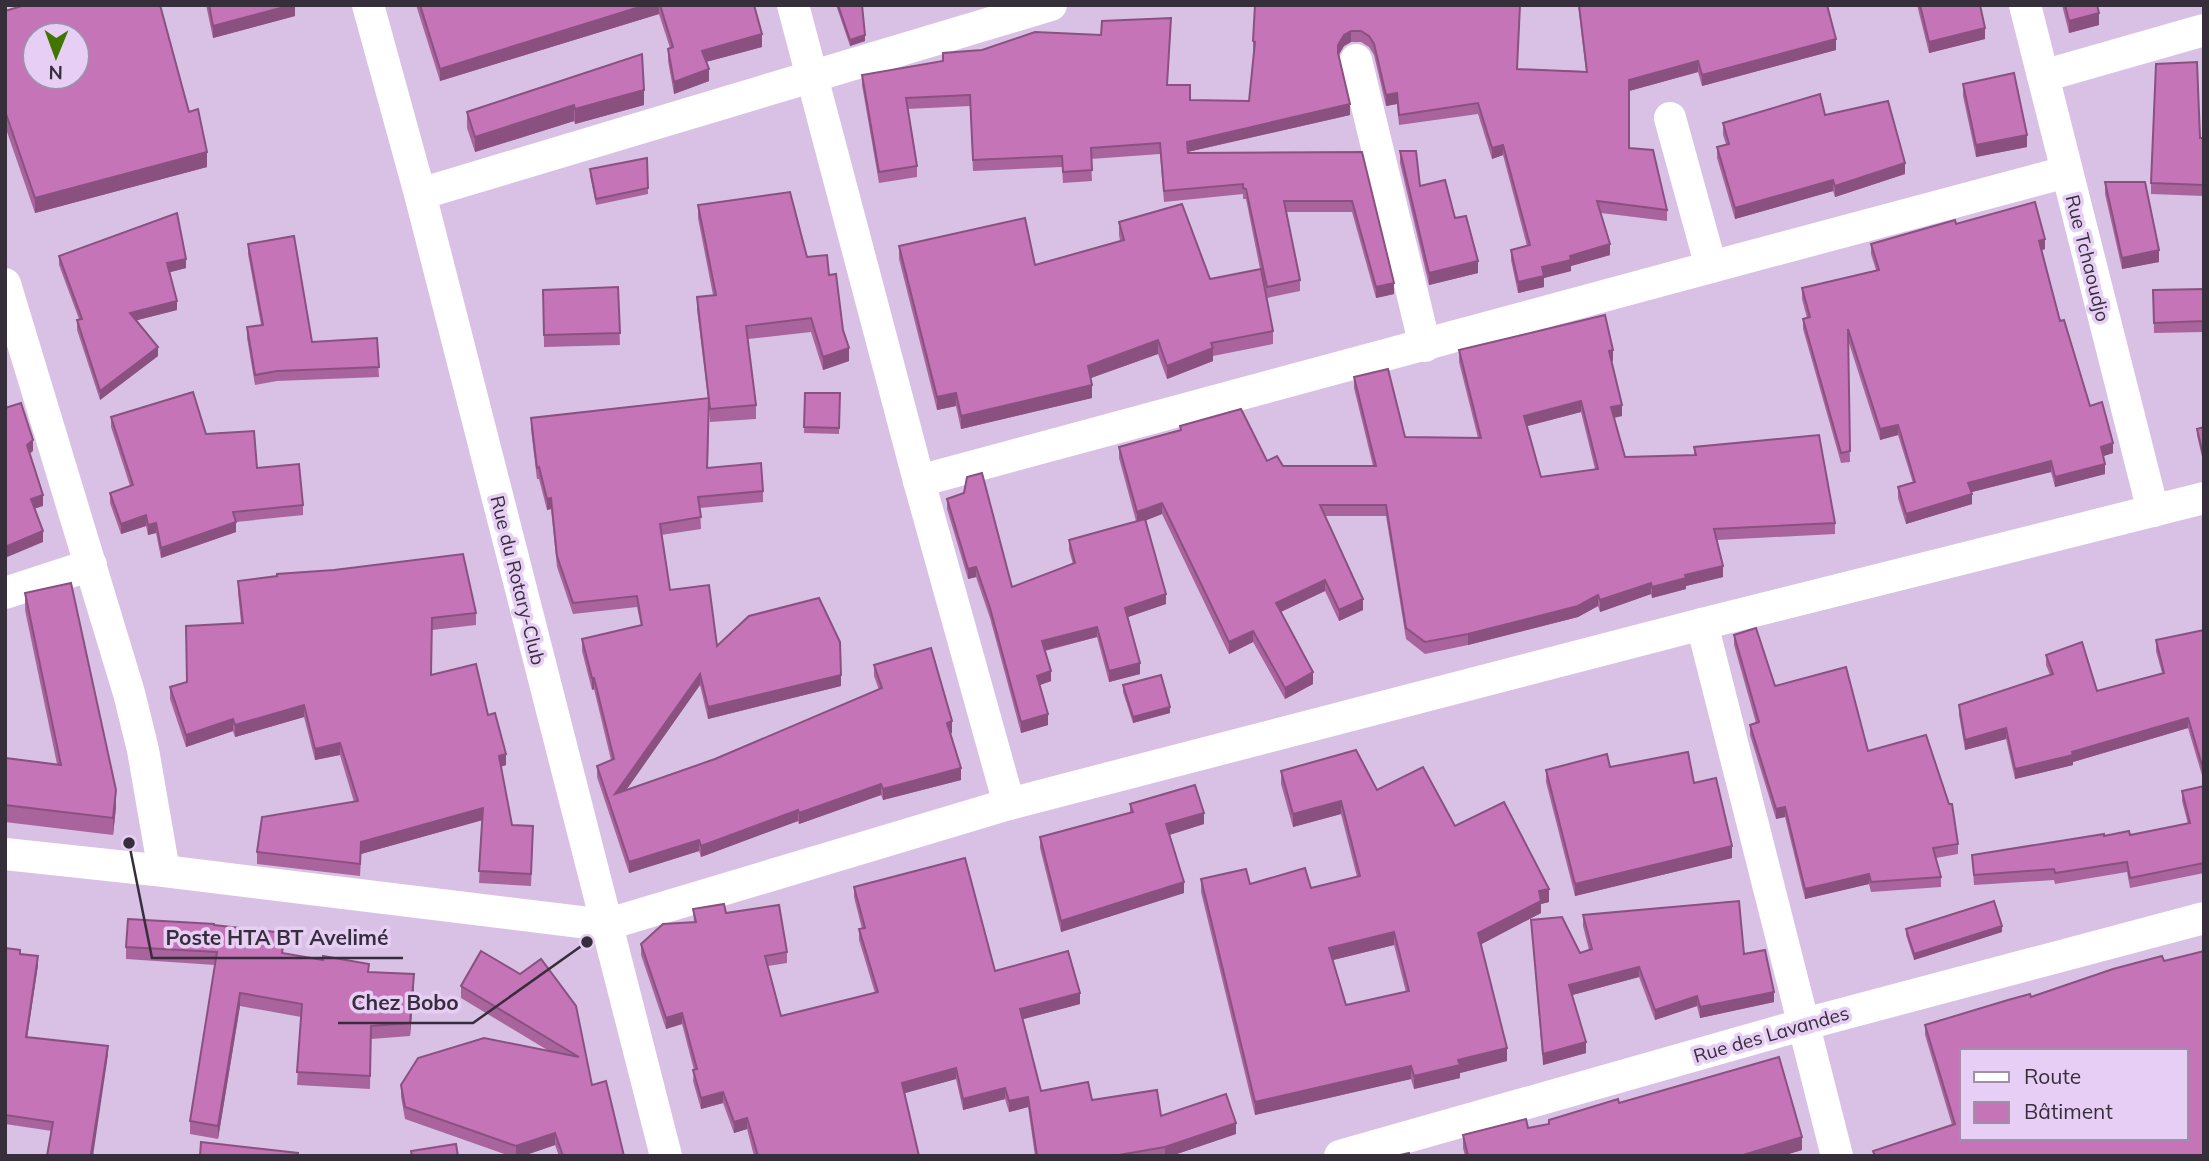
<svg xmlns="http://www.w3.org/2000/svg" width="2209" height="1161" viewBox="0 0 2209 1161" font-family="Mulish,sans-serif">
  <rect width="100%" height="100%" fill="#d9c1e6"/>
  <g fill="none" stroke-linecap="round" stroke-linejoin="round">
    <g stroke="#fff" stroke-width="32">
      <path d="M368 5 420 194 666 1156"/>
      <path d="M793 5 919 481 1009 804"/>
      <path d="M2025 5 2153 511"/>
      <path d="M1356 60 1425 346"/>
      <path d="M2043 76 2204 30"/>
      <path d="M1670 118 1711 267 2066 172"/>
      <path d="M420 194 1051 5"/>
      <path d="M5 284 129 693 143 750 164 871"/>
      <path d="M919 481 1711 267"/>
      <path d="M5 593 91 565"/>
      <path d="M1702 624 1837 1156"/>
      <path d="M5 854 164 871 605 925 1009 804 1702 624 2204 498"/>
      <path d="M1340 1156 1805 1024 2204 918"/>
    </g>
  </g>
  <g fill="#a9649d" fill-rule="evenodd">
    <path d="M206 5H295V16L213 38Z"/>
    <path d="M416 5H758L755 7 762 47 706 62 709 81 674 94 668 61V49L670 48 659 14 440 81Z"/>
    <path d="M836 5H862L865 41 850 46Z"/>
    <path d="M1255 5 1518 69 1586 71 1578 5H1713L1836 50 1702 86 1698 72 1629 91V148L1667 210V221L1601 213 1610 255 1571 266V271L1544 278V287L1518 293 1511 260V250L1527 246 1503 155 1492 159 1478 114 1399 125 1397 104 1386 106 1374 55 1369 47 1361 42H1351L1344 46 1339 55 1350 115 1188 152H1362L1394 294 1376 298 1352 212H1286L1300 280V291L1267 298 1273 331V344L1213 356V361L1167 379 1158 354 1091 378 1092 398 961 429 956 406 937 410 899 259V246L1035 265 1120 241 1119 235V222L1210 279 1260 269 1246 199H1243V194L1164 202 1160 154 1091 159 1092 181 1063 183 1062 167 973 171 970 106 907 109 917 166V177L879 183 862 85V75L943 61 982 50 1101 35 1171 29 1167 85 1190 100 1249 101 1254 52H1253V41Z"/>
    <path d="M1917 5H1980L1985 39 1929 53Z"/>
    <path d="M2062 5H2097L2099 25 2069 33Z"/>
    <path d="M5 11 189 112 207 167 35 213 5 126Z"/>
    <path d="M642 54 644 105 575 124 574 121 475 152 467 128V112Z"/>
    <path d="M1963 84 2027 147 1976 157 1963 96Z"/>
    <path d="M1825 115 1905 174 1835 197 1833 191 1735 219 1717 158V147L1726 144 1723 135V123Z"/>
    <path d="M2200 138H2204V196L2151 194V183Z"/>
    <path d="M1400 151 1420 186 1455 218 1478 273 1429 285 1400 163Z"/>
    <path d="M647 158 648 194 596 205 590 175V169Z"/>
    <path d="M2105 182 2159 262 2122 269 2105 194Z"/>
    <path d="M698 205 807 257 829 275 843 330 849 361 823 370 811 332 748 339 756 405V419L710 422 709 408 708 468 763 491V502L700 508 701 529 661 535 670 590 717 646 841 686 708 719 700 685 626 790 715 759 879 690 874 676V665L952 733H951L961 780 883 800 881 795 799 824 798 821 701 857 699 851 629 873 597 777V766L611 760 594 689 592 690 582 651V639L641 626 637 607 573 614 557 567 551 509 547 510 539 479H537L531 430V418L708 398 697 310V297L713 295 698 218Z"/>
    <path d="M1956 224 2045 249 2042 250 2060 321 2090 406 2113 453 2103 456 2105 474 2055 487 2051 472 1972 492V504L1906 524 1898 498V487L1913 483 1898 435 1880 440 1848 340 1850 462 1841 463 1803 329V319L1807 318 1802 299V288L1876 270 1871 254V244Z"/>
    <path d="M248 244 312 342 377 338 379 377 277 381 255 385 247 338V327L261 325 248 254Z"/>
    <path d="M59 256 186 268 170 272 177 310 137 320 158 356 100 400 77 330V320L79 319 59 265Z"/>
    <path d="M618 287 620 345 544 347 543 290Z"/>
    <path d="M2204 289V332L2154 333 2153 290Z"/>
    <path d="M1459 350 1613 361 1611 362 1622 416 1614 418 1625 457 1694 455V447L1835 523V534L1717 540 1723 577 1686 586V589L1652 598 1651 594 1600 612 1598 606 1578 617 1468 645 1425 654 1406 639 1386 516H1325L1363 610 1339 621 1325 591 1281 612 1313 684 1285 699 1253 642 1229 654 1162 514 1146 520 1166 604 1128 617 1140 674 1109 682 1097 637 1045 651 1051 681 1040 685 1048 725 1021 733 990 618 976 577 968 579 947 509V499L1012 587 1073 564 1069 550V540L1136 521 1119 458V447L1180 430V426L1283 466H1373L1354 388V377L1405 437 1478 438 1459 362ZM1581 412 1595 469 1541 477 1527 426Z"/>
    <path d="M805 393H840L839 434 804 433Z"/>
    <path d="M111 417 206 434 257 468 303 505V515L236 522V532L161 558 156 533 148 535 146 526 121 534 110 503V493L130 486 111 427Z"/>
    <path d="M2204 427V461H2203L2197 435V429Z"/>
    <path d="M238 581 476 613V625L432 630 431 675 488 715 506 765 501 767 512 825 533 838 531 886 479 883 482 820 361 854 360 876 257 864V852L354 802 340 755 315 760 304 717 235 737 233 731 186 747 170 699V687L186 682 241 623 238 592Z"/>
    <path d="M25 593 116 807 113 835 5 822V758L57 764 25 610Z"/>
    <path d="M2204 630V782L2188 728 2073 762V765L2015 779 2006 739 1965 750 1959 715V705L2050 675 2046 665V655L2097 691 2162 673 2156 651V640Z"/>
    <path d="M1734 635 1775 686 1868 751 1958 844V854L1936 858 1941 877V887L1871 892 1869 884 1805 899 1785 817 1776 819 1750 735V725L1756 723 1734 645Z"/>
    <path d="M1123 685 1170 713 1133 723 1123 692Z"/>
    <path d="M1610 767 1694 783 1732 858 1575 896 1546 782V770Z"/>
    <path d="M1281 771 1377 790 1455 826 1549 902 1541 904V913L1481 944 1507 1061 1460 1073V1078L1414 1089 1411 1079 1255 1115 1201 892V879L1250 884 1311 888 1357 877 1341 814 1293 827 1281 784ZM1394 945 1406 992 1346 1005 1333 960Z"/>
    <path d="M2204 786V873L2130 888 2127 872 2055 884 2054 880 1974 885 1972 855 2104 836 2130 835 2188 824 2182 801V791Z"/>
    <path d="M1130 804 1204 824 1169 835 1184 893 1061 932 1040 848V837L1130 812Z"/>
    <path d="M854 887 995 971 1080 1004 1023 1019 1041 1091 1092 1100 1236 1134 1171 1156H1035L1028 1107 1009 1112 1005 1099 963 1110 956 1079 904 1093 919 1156H754L747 1129 734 1133 723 1103 701 1109 693 1081 694 1070 682 1024 666 1029 641 955V944L694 922 693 909 726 913 787 952V963L768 966 781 1016 875 993 859 940V929H862L854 897Z"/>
    <path d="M1583 915 1744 954 1774 1002 1700 1018 1697 1006 1655 1020 1639 977 1572 995 1586 1053 1543 1065 1531 920 1580 953 1589 950 1583 926Z"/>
    <path d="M214 925 284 946 283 953 369 972 414 987 410 1036 371 1039 370 1089 297 1085 301 1017 240 1006 218 1139 190 1134V1121L215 965 126 959V947Z"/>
    <path d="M1906 929 2002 932 1914 960 1906 935Z"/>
    <path d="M5 948 20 954 38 965 27 1037 108 1055 52 1131 5 1124Z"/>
    <path d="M541 959 592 1085 624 1156H559L555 1145 523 1156H510L405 1119 401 1097V1085L549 1051 461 998V986L520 974Z"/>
    <path d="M2164 961 2204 1156H1873V1151L1952 1125 1925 1035V1025Z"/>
    <path d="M1619 1103 1802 1150 1782 1156H1465L1463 1148V1135L1528 1128 1549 1124Z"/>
  </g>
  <g fill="#8a5180">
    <path d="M292 5H295V16L213 38V26Z"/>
    <path d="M646 5H659V14L440 81V69Z"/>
    <path d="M2099 13V25L2069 33V21Z"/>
    <path d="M1985 28V39L1929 53V42Z"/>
    <path d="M1351 31V42L1344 46 1338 55V45L1344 35Z"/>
    <path d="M762 34V47L702 63V51Z"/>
    <path d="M865 35V41L850 46V40Z"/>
    <path d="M1836 39V50L1702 86V75Z"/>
    <path d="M1698 61V72L1629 91V80Z"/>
    <path d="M709 69V81L674 94V82Z"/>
    <path d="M644 90V105L575 124V109Z"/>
    <path d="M1397 93V104L1386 106V95Z"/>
    <path d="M1350 104V115L1187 152V142Z"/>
    <path d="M574 105V121L475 152V137Z"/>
    <path d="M2027 135V147L1976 157V145Z"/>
    <path d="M1503 145V155L1492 159V148Z"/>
    <path d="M207 152V167L35 213V198Z"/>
    <path d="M1905 163V174L1835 197V186Z"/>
    <path d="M1833 180V191L1735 219V208Z"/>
    <path d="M2045 239V249L2039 251V241Z"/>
    <path d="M1610 244V255L1571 266V271L1544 278V287L1518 293V282L1542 267 1570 256Z"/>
    <path d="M2159 250V262L2122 269V258Z"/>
    <path d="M186 259V268L167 273V263Z"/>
    <path d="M1478 261V273L1429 285V273Z"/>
    <path d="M1394 283V294L1376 298V287Z"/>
    <path d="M177 301V310L130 322V313Z"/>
    <path d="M1158 340V354L1088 379V366Z"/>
    <path d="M158 347V356L100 400V391Z"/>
    <path d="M849 348V361L823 370V357Z"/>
    <path d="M1213 348V361L1167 379V366Z"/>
    <path d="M1613 350V361L1609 363V351Z"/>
    <path d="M1092 385V398L961 429V416Z"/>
    <path d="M956 393V406L937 410V397Z"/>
    <path d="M1581 401V412L1524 427V416Z"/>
    <path d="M1622 405V416L1611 418V407Z"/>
    <path d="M1898 425V435L1880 440V429Z"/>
    <path d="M33 440V451L27 456V445Z"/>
    <path d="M2113 443V453L2101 457V447Z"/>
    <path d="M2051 461V472L1968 493V483Z"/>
    <path d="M2105 464V474L2055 487V477Z"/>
    <path d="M1972 494V504L1906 524V514Z"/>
    <path d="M43 495V506L31 510V499Z"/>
    <path d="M551 498V509L547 510V499Z"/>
    <path d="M1162 503V514L1137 524V512Z"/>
    <path d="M146 515V526L121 534V524Z"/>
    <path d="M236 522V532L161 558V548Z"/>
    <path d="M156 523V533L148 535V525Z"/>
    <path d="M43 531V542L5 558V547Z"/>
    <path d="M1723 566V577L1686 586V589L1652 598V587L1685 575Z"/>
    <path d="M976 567V577L968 579V569Z"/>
    <path d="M1325 580V591L1276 614V603Z"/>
    <path d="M1651 583V594L1600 612V600Z"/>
    <path d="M1166 594V604L1125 618V608Z"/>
    <path d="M1598 595V606L1578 617 1468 645V634Z"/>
    <path d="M1363 599V610L1339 621V610Z"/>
    <path d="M1097 627V637L1042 651V641Z"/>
    <path d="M1253 631V642L1229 654V642Z"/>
    <path d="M1140 663V674L1109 682V671Z"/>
    <path d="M1051 671V681L1037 686V676Z"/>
    <path d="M1313 672V684L1285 699V688Z"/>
    <path d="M700 674V685L615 806V794Z"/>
    <path d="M841 675V686L708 719V707Z"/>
    <path d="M592 678H594V689L592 690Z"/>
    <path d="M304 705V717L235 737V725Z"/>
    <path d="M1170 707V713L1133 723V717Z"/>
    <path d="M1048 714V725L1021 733V722Z"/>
    <path d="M2188 718V728L2073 762V765L2015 779V769Z"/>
    <path d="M233 719V731L186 747V735Z"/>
    <path d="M952 721V733L947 734V723Z"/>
    <path d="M2006 728V739L1965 750V740Z"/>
    <path d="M340 743V755L315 760V749Z"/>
    <path d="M506 754V765L499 767V756Z"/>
    <path d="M961 768V780L883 800V789Z"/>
    <path d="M881 784V795L799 824V813Z"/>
    <path d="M116 790V807L113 835V818Z"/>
    <path d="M1341 801V814L1293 827V814Z"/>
    <path d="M1785 807V817L1776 819V809Z"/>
    <path d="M483 808V820L361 854 360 876 361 842Z"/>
    <path d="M798 810V821L701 857V846Z"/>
    <path d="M1204 813V824L1166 836V824Z"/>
    <path d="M699 840V851L629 873V862Z"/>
    <path d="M1732 846V858L1575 896V884Z"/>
    <path d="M1869 874V884L1805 899V889Z"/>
    <path d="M1184 882V893L1061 932V921Z"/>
    <path d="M1549 889V902L1541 904V913L1478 946V933L1539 891Z"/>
    <path d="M2002 926V932L1914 960V954Z"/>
    <path d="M1394 932V945L1329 961V948Z"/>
    <path d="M38 956V965L26 1046V1037Z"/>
    <path d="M1639 967V977L1569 996V985Z"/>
    <path d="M414 974V987L410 1036V1023Z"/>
    <path d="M1774 992V1002L1700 1018V1007Z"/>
    <path d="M240 993V1006L218 1139V1126Z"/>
    <path d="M1080 993V1004L1020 1020V1009Z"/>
    <path d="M1697 996V1006L1655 1020V1010Z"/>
    <path d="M682 1013V1024L666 1029V1018Z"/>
    <path d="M1586 1042V1053L1543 1065V1054Z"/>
    <path d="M108 1046V1055L93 1156H91Z"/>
    <path d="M1507 1048V1061L1460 1073V1078L1414 1089V1076L1458 1060Z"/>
    <path d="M1411 1066V1079L1255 1115V1102Z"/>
    <path d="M956 1068V1079L902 1094V1083Z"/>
    <path d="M1005 1088V1099L963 1110V1099Z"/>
    <path d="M723 1092V1103L701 1109V1098Z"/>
    <path d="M1028 1097V1107L1009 1112V1101Z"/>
    <path d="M747 1118V1129L734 1133V1122Z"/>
    <path d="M1236 1123V1134L1171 1156H1165V1147Z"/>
    <path d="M555 1133V1145L523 1156H516V1146Z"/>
    <path d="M1802 1137V1150L1782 1156H1740Z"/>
  </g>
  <g fill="#c574b7" stroke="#8a5180" stroke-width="2" fill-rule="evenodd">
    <path d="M25 5H160L189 112 198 109 207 152 35 198 5 111V11ZM35 35H77V77H35Z"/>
    <path d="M209 5H292L213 26Z"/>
    <path d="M420 5H646L440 69Z"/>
    <path d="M660 5H754L762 34 702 51 709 69 674 82 668 49 673 47Z"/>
    <path d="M838 5H862L865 35 850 40Z"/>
    <path d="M1255 5H1520L1517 69 1587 72 1579 5H1713V6L1717 5H1827L1836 39 1702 75 1698 61 1629 80V148L1653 150 1667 210 1597 201 1610 244 1570 256 1571 260 1542 267 1544 276 1518 282 1511 250 1530 245 1503 145 1492 148 1478 103 1399 115 1397 93 1386 95 1374 44 1369 36 1361 31H1351L1344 35 1338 45V53L1350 104 1187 142 1188 153 1362 152 1394 283 1376 287 1352 201H1284L1300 280 1267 287 1246 189 1243 188V184L1164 191 1160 143 1091 148 1092 170 1063 172 1062 156 973 160 970 95 906 98 917 166 879 172 862 75 943 61V53L982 50 1035 32 1101 35 1102 21 1171 18 1167 85H1190V100L1249 101 1255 42 1253 41Z"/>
    <path d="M1920 5H1980L1985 28 1929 42Z"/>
    <path d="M2065 5H2097L2099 13 2069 21Z"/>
    <path d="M642 54 644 90 575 109 574 105 475 137 467 112Z"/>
    <path d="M2197 62 2200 138H2204V185L2151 183 2156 64Z"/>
    <path d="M2014 73 2027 135 1976 145 1963 84Z"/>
    <path d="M1820 94 1825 115 1888 101 1905 163 1835 186 1833 180 1735 208 1717 147 1729 144 1723 123Z"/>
    <path d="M1400 151H1416L1420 186 1445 180 1455 218 1466 216 1478 261 1429 273Z"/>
    <path d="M647 158 648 188 596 199 590 169Z"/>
    <path d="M2105 182H2145L2159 250 2122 258Z"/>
    <path d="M790 192 807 257 827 255 829 275 836 274 843 330 849 348 823 357 811 318 746 326 756 405 710 409 697 297 716 295 698 205Z"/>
    <path d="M2035 202 2045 239 2039 241 2060 321 2064 320 2090 406 2102 402 2113 443 2101 447 2105 464 2055 477 2051 461 1968 483 1972 494 1906 514 1898 487 1915 482 1898 425 1880 429 1848 329 1850 451 1841 453 1803 319 1810 317 1802 288 1879 270 1871 244 1955 220 1956 224Z"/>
    <path d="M1182 204 1210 279 1261 269 1273 331 1211 343 1213 348 1167 366 1158 340 1088 366 1092 385 961 416 956 393 937 397 899 246 1025 218 1035 265 1124 240 1119 222Z"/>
    <path d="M177 213 186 259 167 263 177 301 130 313 158 347 100 391 77 320 82 319 59 256Z"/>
    <path d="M294 236 312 342 377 338 379 367 277 371 255 375 247 327 263 325 248 244Z"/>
    <path d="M618 287 620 333 544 335 543 290Z"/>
    <path d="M2204 289V321L2154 323 2153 290Z"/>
    <path d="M1605 315 1613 350 1609 351 1622 405 1611 407 1625 457 1696 455 1694 447 1819 435 1835 523 1714 529 1723 566 1685 575 1686 578 1652 587 1651 583 1600 600 1598 595 1578 606 1468 634 1425 642 1406 628 1386 505H1320L1363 599 1339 610 1325 580 1276 603 1313 672 1285 688 1253 631 1229 642 1162 503 1137 512 1119 447 1181 430 1180 426 1241 409 1267 461 1277 456 1283 466H1376L1354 377 1388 369 1405 437 1481 438 1459 350ZM1581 401 1598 469 1541 477 1524 416Z"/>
    <path d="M193 392 206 434 254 431 257 468 299 464 303 505 233 512 236 522 161 548 156 523 148 525 146 515 121 524 110 493 133 485 111 417Z"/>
    <path d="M805 393H840L839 428 804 427Z"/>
    <path d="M709 398 707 468 761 463 763 491 698 497 701 517 660 524 670 590 709 585 717 646 749 616 819 598 840 642 841 675 708 707 700 674 615 794 715 759 882 688 874 665 931 648 952 721 947 723 961 768 883 789 881 784 799 813 798 810 701 846 699 840 629 862 597 766 614 759 594 678H592L582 639 642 625 637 596 573 603 557 556 551 498 547 499 539 467 537 468 531 418Z"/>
    <path d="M21 403 33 440 27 445 43 495 31 499 43 531 5 547V408Z"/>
    <path d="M2204 427V455H2203L2197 429Z"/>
    <path d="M982 473 1012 587 1075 563 1069 540 1145 519 1166 594 1125 608 1140 663 1109 671 1097 627 1042 641 1051 671 1037 676 1048 714 1021 722 990 608 976 567 968 569 947 499 964 493 967 477Z"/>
    <path d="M463 554 476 613 432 618 431 675 476 664 488 715 495 713 506 754 499 756 512 825 533 826 531 874 479 871 483 808 361 842 360 864 257 852 262 817 358 801 340 743 315 749 304 705 235 725 233 719 186 735 170 687 187 682 186 626 243 623 238 581 277 576V574L334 570Z"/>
    <path d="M71 583 116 790 113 818 5 805V758L61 765 25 593Z"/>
    <path d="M1756 628 1775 686 1846 667 1868 751 1926 735 1949 804H1952L1958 844 1933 848 1941 877 1871 882 1869 874 1805 889 1785 807 1776 809 1750 725 1759 722 1734 635Z"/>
    <path d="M2204 630V772L2188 718 2072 752 2073 755 2015 769 2006 728 1965 740 1959 705 2053 674 2046 655 2082 642 2097 691 2164 673 2156 640Z"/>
    <path d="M1161 675 1170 707 1133 717 1123 685Z"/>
    <path d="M1356 750 1377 790 1423 767 1455 826 1504 802 1549 889 1539 891 1541 901 1478 933 1507 1048 1458 1060 1460 1065 1414 1076 1411 1066 1255 1102 1201 879 1246 869 1250 884 1305 868 1311 888 1360 876 1341 801 1293 814 1281 771ZM1394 932 1409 991 1346 1005 1329 948Z"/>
    <path d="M1688 752 1694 783 1716 778 1732 846 1575 884 1546 770 1607 754 1610 767Z"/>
    <path d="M1195 785 1204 813 1166 824 1184 882 1061 921 1040 837 1133 812 1130 804Z"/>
    <path d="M2204 786V863L2130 878 2127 862 2055 873 2054 869 1974 875 1972 855 2104 834V836L2129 831 2130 835 2190 823 2182 791Z"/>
    <path d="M965 858 995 971 1068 951 1080 993 1020 1009 1041 1091 1088 1082 1092 1100 1157 1090 1161 1116 1226 1094 1236 1123 1165 1147 1113 1156H1037L1028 1097 1009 1101 1005 1088 963 1099 956 1068 902 1083 919 1156H758L747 1118 734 1122 723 1092 701 1098 693 1070 697 1069 682 1013 666 1018 641 944 663 924 696 922 693 909 724 904 726 913 779 905 787 952 765 956 781 1016 878 992 859 929 865 928 854 887Z"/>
    <path d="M1739 901 1744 954 1765 950 1774 992 1700 1007 1697 996 1655 1010 1639 967 1569 985 1586 1042 1543 1054 1531 920 1562 917 1580 953 1592 949 1583 915Z"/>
    <path d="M1994 901 2002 926 1914 954 1906 929Z"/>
    <path d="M128 919 214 924V925L284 933 282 953 323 960V956L369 964 368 972 414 974 410 1023 371 1026 370 1076 297 1072 302 1004 240 993 218 1126 190 1121 217 952 126 947Z"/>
    <path d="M5 948 20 950V954L38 956 26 1037 108 1046 91 1154 94 1155V1156H47L53 1122 5 1115Z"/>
    <path d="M481 951 520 974 541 959 576 1006 592 1085 606 1081 624 1156H563L555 1133 516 1146 405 1107 401 1085 418 1058 484 1038 579 1057 461 986Z"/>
    <path d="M2204 951V1156H1875L1873 1151 1955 1124 1925 1025 2008 1000 2030 994 2031 997 2113 969 2162 956 2164 961ZM1962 1051H2186V1138H1962Z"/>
    <path d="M1779 1057 1802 1137 1740 1156H1468L1463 1135 1526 1119 1528 1128 1549 1124V1120L1618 1099 1619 1103Z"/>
    <path d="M201 1142 298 1153V1156H200Z"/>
    <path d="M456 1144 458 1156H412L411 1151Z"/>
    <path d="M1409 1153 1410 1156H1396Z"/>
  </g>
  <g text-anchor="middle" stroke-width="7" stroke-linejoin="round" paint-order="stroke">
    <g font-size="19" fill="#372e3c" stroke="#e6cef4">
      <text transform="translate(2088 258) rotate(76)" y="7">Rue Tchaoudjo</text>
      <text transform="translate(518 580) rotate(76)" y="7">Rue du Rotary-Club</text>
      <text transform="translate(1771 1034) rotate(-16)" y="7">Rue des Lavandes</text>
    </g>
  </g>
  <path fill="none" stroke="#372e3c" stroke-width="2.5" d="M129 843L152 958H403M587 942L473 1023H338"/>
  <g fill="#372e3c" stroke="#e6cef4" stroke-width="2.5">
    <circle cx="129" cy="843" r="7"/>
    <circle cx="587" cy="942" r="7"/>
  </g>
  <g font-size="21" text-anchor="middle" font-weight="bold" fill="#372e3c" stroke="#e6cef4" stroke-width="7" stroke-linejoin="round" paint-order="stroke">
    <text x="277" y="945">Poste HTA BT Avelimé</text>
    <text x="405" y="1010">Chez Bobo</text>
  </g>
  <rect width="2209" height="1161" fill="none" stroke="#372e3c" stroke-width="14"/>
  <rect x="1960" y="1049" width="228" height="91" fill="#e6cef4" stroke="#a08eaa" stroke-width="2"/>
  <rect x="1974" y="1072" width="35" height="10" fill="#ffffff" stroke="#a08eaa" stroke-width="2"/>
  <text x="2024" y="1084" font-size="21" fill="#372e3c">Route</text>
  <rect x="1974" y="1102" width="35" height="21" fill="#c574b7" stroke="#a08eaa" stroke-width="2"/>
  <text x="2024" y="1119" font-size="21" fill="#372e3c">Bâtiment</text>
  <g transform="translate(56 56) rotate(181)"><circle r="33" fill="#e6cef4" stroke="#a08eaa" stroke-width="2"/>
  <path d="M0-5L12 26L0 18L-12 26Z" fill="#407500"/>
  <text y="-10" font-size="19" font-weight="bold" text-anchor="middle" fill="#372e3c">N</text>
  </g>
</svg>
